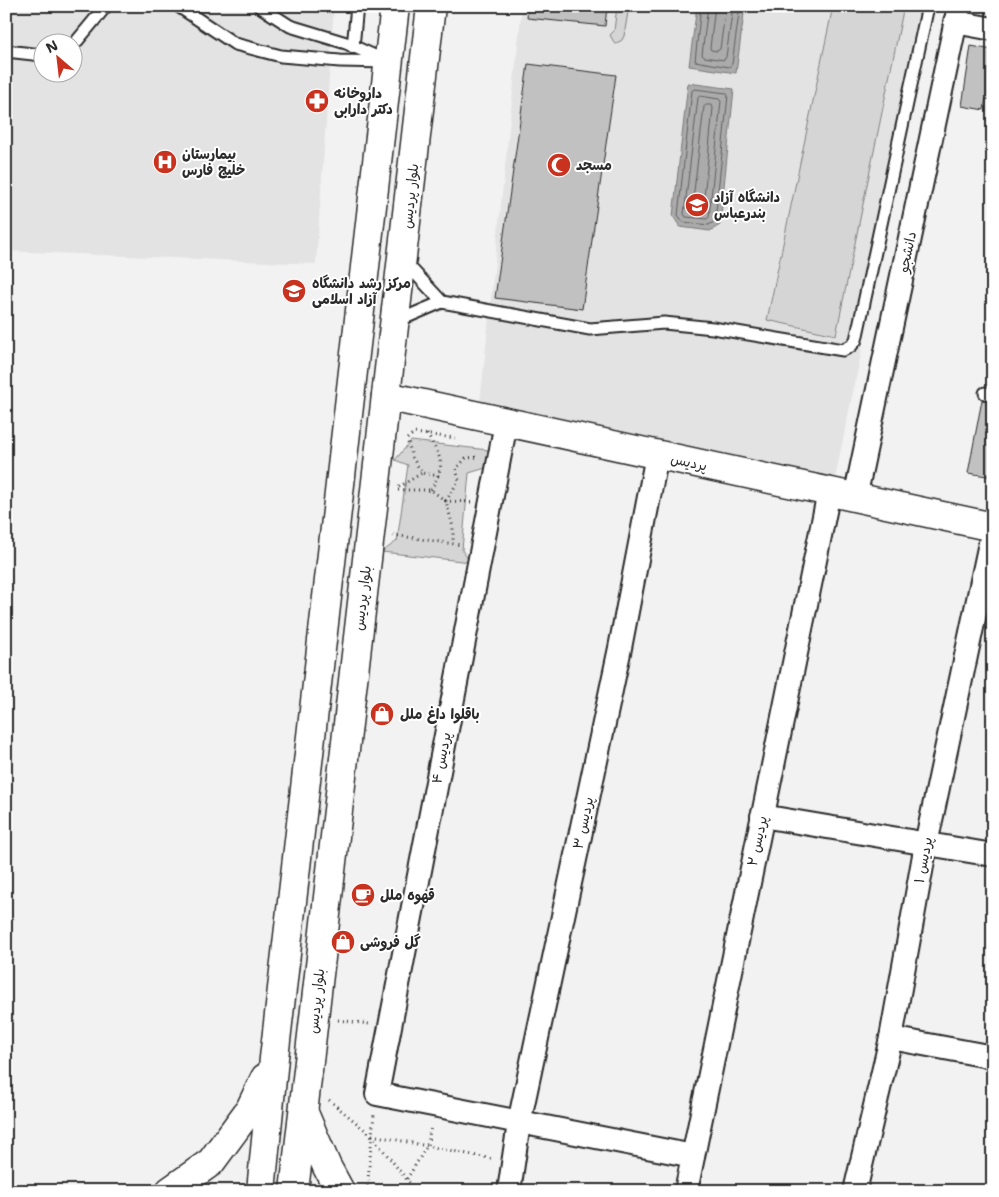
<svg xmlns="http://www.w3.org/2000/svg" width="999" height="1197" viewBox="0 0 999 1197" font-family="'Shantell Sans','Playpen Sans Arabic',sans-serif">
  <rect width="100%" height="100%" fill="#f2f2f2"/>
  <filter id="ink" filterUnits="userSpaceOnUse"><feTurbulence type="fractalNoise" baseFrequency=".02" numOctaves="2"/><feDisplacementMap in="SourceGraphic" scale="10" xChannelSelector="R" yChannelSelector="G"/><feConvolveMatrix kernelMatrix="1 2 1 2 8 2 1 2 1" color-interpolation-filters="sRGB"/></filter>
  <g filter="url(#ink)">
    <g fill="#e3e3e3" fill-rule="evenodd">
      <path d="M6 6H334L316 264 6 251ZM42 42H72V72H42Z"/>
      <path d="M522 6H934L835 478 480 403Z"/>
    </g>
    <g fill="#d5d5d5" stroke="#808080">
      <path d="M617 6H629L624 36 622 40 615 44 610 35 614 31Z"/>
      <path d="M833 6H904L836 335 767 320Z"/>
      <path d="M411 441 488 450 489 467 469 473 462 550 470 562 382 552 397 541 408 465 395 460Z"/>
    </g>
    <g fill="#ababab" stroke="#787878">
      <path d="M697 6H745L736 73 689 66Z"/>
      <path d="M688 83 734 89 720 225 710 231 680 227 673 216Z"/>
    </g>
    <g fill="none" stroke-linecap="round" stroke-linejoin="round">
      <g stroke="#5e5e5e" stroke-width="1">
        <path d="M701 6 695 61 729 67 732 64 740 6"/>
        <path d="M708 6 702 55 704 57 724 60 726 57 733 6"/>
        <path d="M715 6 710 48 711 50 717 51 720 49 726 6"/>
        <path d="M695 89 726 93 728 95 715 221 709 225 683 222 678 215 692 91Z"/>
        <path d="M700 96 719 99 721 101 709 217 707 219 686 217 684 214 698 98Z"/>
        <path d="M706 105H712L713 108 703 208 700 211 694 210 692 208 704 107Z"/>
      </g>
    </g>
    <g fill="#c1c1c1" stroke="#2b2b2b">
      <path d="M528 6H607L605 26 527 18Z"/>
      <path d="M971 46 993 50V100L986 99 984 110 962 106Z"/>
      <path d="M528 64 616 75 582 309 495 298Z"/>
      <path d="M982 400 993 401V477L968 473Z"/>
    </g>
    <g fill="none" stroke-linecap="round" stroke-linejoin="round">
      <g stroke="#2b2b2b" stroke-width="15">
        <g id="service">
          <path d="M178 6 235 44 281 56 340 61 388 62 346 43 290 26 259 6"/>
          <path d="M72 47 106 6"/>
          <path d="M353 47 357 6"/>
          <path d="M6 51 42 55"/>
          <path d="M404 261 442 302"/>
          <path d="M395 322 442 302 590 329 664 323 713 328 843 350 851 346 856 340 928 6"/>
          <path d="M985 393 993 394"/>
        </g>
      </g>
      <g stroke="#2b2b2b" stroke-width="26">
        <g id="minor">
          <path d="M955 22 993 29"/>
          <path d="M506 423 377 1094 693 1156"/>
          <path d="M855 498 959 6"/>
          <path d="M762 816 993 855"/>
          <path d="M891 1038 993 1057"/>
          <path d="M509 1191 519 1123 620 648 657 455"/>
          <path d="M686 1191 829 492"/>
          <path d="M855 1191 891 1038 926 844 993 529"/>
        </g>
      </g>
      <g stroke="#2b2b2b" stroke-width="31">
        <path id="tertiary" d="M386 396 993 527"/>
      </g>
      <g stroke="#2b2b2b" stroke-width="31">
        <g id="secondary">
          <path d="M304 1113 327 1167 340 1191"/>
          <path d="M170 1191 211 1162 250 1109 265 1078"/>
          <path d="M261 1191 274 1058 395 6"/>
          <path d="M294 1191 431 6"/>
        </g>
      </g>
      <g stroke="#2b2b2b" stroke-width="3" stroke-dasharray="1 4" stroke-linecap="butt">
        <path d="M427 434C442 460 446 462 431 490"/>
        <path d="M439 476 422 473 412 457 407 439 414 433 455 438"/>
        <path d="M399 487 422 473"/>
        <path d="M398 490H431L446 501 453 527V543"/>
        <path d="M471 502 446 501 459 480 456 469 466 458 479 457"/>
        <path d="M393 535 461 545"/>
        <path d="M338 1020 369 1024"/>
        <path d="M329 1100 371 1135 416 1191"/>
        <path d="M372 1135 493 1159"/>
        <path d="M407 1179 427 1146 431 1126"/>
        <path d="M367 1191 374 1114"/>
      </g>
      <use href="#service" stroke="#fff" stroke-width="11"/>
      <use href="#minor" stroke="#fff" stroke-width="22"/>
      <use href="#tertiary" stroke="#fff" stroke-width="28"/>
      <use href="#secondary" stroke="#fff" stroke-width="28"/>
    </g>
  </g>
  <defs>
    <g id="pharmacy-disc" transform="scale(1.25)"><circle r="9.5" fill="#c8321e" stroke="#fff"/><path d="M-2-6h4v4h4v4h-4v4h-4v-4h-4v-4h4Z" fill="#fff"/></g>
    <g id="hospital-disc" transform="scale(1.25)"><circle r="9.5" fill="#c8321e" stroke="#fff"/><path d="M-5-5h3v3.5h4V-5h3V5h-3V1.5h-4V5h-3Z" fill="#fff"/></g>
    <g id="mosque-disc" transform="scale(1.25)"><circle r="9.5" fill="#c8321e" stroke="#fff"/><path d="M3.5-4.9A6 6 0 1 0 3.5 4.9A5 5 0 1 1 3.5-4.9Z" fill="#fff"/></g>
    <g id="university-disc" transform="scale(1.25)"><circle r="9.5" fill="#c8321e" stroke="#fff"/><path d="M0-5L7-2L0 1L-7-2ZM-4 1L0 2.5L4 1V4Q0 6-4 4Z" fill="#fff"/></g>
    <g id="shop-disc" transform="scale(1.25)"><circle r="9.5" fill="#c8321e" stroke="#fff"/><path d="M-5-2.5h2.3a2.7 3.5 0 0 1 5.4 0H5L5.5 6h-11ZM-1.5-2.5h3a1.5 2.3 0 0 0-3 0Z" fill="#fff"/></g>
    <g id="cafe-disc" transform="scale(1.25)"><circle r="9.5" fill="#c8321e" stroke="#fff"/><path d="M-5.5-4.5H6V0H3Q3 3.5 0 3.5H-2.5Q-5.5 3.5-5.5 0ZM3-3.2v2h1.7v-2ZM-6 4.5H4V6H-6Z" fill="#fff"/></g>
  </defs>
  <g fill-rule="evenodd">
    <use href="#pharmacy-disc" x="317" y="101"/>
    <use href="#hospital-disc" x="165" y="162"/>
    <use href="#mosque-disc" x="559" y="165"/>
    <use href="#university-disc" x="697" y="205"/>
    <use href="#university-disc" x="294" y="291"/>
    <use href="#shop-disc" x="382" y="714"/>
    <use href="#cafe-disc" x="363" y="895"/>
    <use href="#shop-disc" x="343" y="942"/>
  </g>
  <g text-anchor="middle" stroke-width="4" stroke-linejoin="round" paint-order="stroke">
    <g font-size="14" font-weight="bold" fill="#2b2b2b" stroke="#fff" text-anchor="start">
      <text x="334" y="98">داروخانه<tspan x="334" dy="16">دکتر دارابی</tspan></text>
      <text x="182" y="159">بیمارستان<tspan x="182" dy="16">خلیج فارس</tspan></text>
      <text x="576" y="170">مسجد</text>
      <text x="714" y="202">دانشگاه آزاد<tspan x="714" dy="16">بندرعباس</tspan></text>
      <text x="312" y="288">مرکز رشد دانشگاه<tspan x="312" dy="16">آزاد اسلامی</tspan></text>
      <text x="400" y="719">باقلوا داغ ملل</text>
      <text x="380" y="900">قهوه ملل</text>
      <text x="360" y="947">گل فروشی</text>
    </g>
    <g font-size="14" fill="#2b2b2b" stroke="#fff">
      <text transform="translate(410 196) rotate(-84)" y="5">بلوار پردیس</text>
      <text transform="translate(907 252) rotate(-78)" y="5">دانشجو</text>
      <text transform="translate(689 462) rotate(12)" y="5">پردیس</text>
      <text transform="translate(362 598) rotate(-83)" y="5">بلوار پردیس</text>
      <text transform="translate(441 758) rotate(-79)" y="5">پردیس ۴</text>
      <text transform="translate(583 823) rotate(-78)" y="5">پردیس ۳</text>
      <text transform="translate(757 841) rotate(-78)" y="5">پردیس ۲</text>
      <text transform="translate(923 860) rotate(-79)" y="5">پردیس ۱</text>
      <text transform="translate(316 1001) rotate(-84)" y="5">بلوار پردیس</text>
    </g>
  </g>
  <rect width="999" height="1197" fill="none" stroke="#fff" stroke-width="25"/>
  <rect x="12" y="12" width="974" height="1172" fill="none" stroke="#2b2b2b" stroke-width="2" filter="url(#ink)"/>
  <g transform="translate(58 58) rotate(332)"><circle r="24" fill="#ffffff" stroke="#aaaaaa"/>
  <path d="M0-4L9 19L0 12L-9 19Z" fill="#c8321e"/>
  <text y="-8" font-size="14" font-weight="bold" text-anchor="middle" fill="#2b2b2b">N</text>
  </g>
</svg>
